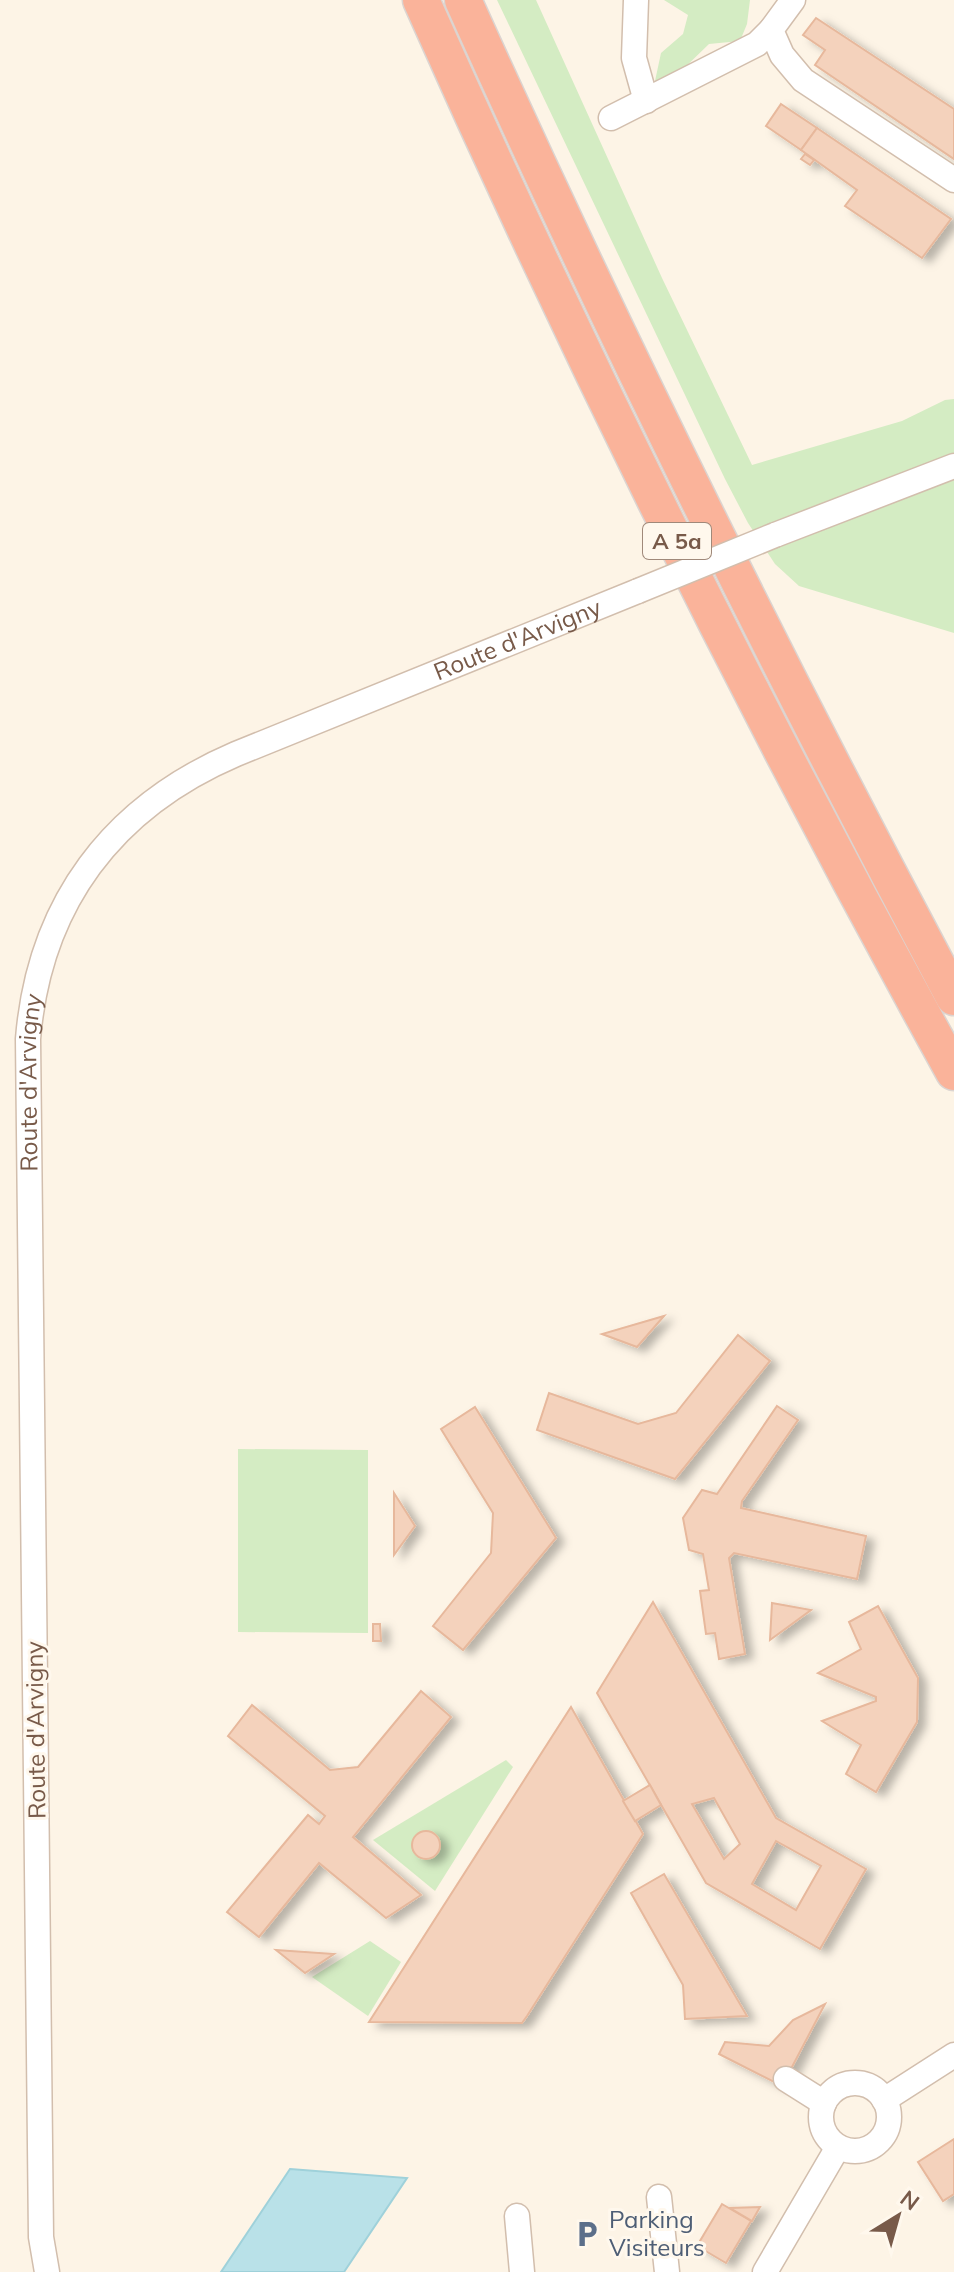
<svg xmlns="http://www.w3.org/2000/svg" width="954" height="2272" viewBox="0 0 954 2272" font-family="Mulish,sans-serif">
  <defs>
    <filter id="shadow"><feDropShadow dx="8" dy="4.5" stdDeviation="4" flood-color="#0004"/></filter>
  </defs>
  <rect width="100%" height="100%" fill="#fdf4e6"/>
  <g fill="#d4ecc3">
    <path d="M497 0H536L662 278 752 465 902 421 945 400 954 399V633L799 586 775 564 748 523 725 479Z"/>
    <path d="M664 0H750L747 24 740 41 709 44 677 75 655 81 661 53 683 34 688 15Z"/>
    <path d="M238 1449 368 1450V1633L238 1632Z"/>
    <path d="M506 1760 513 1767 435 1891 373 1840Z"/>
    <path d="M370 1941 401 1962 368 2016 312 1977Z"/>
  </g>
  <path fill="#b9e1e8" stroke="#9fd1da" stroke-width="2" d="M290 2169 407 2178 344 2272H221Z"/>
  <g fill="#f4d2bc" stroke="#e7b89c" stroke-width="2" fill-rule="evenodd" filter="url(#shadow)">
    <path d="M816 18 954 109V159L815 65 825 50 803 35Z"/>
    <path d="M781 104 817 128 801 150 766 126Z"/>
    <path d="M817 128 951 219 922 258 845 206 857 190 801 150Z"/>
    <path d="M805 154 814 160 810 165 801 159Z"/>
    <path d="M664 1316 637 1347 602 1334Z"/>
    <path d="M738 1335 770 1361 675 1479 537 1430 549 1393 638 1424 676 1413Z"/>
    <path d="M777 1406 798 1420 742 1501 741 1508 866 1536 857 1579 734 1553 729 1558 745 1654 719 1659 715 1633 706 1634 700 1591 709 1590 703 1554 689 1550 683 1518 702 1490 717 1494Z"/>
    <path d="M475 1407 556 1538 463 1650 433 1626 491 1553 493 1513 441 1429Z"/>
    <path d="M394 1493 415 1526 394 1555Z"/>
    <path d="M653 1602 776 1818 866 1869 820 1949 706 1883 597 1693ZM714 1798 740 1844 724 1859 692 1804ZM776 1841 821 1866 796 1910 752 1884Z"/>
    <path d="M772 1603 811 1610 770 1640Z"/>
    <path d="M878 1606 918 1678 917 1722 876 1792 846 1774 861 1745 822 1721 876 1701V1697L818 1673 861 1649 849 1622Z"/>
    <path d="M373 1624H380L381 1641H373Z"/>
    <path d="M421 1691 451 1717 353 1837 421 1895 386 1918 319 1863 259 1937 227 1912 308 1815 319 1824 325 1816 228 1736 252 1705 330 1770 358 1767Z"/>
    <path d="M571 1707 643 1834 527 2016 522 2023 369 2022Z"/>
    <path d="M650 1785 661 1805 635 1821 623 1801Z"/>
    <circle cx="426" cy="1845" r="14"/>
    <path d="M664 1874 747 2016 685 2019 683 1985 631 1893Z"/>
    <path d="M276 1950 334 1954 305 1973Z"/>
    <path d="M825 2004 782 2086 719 2054 725 2042 769 2046 793 2020Z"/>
    <path d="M954 2139V2194L943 2201 918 2162Z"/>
    <path d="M722 2204 751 2221 726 2263 697 2246Z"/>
    <path d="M760 2207 752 2221 730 2208Z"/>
  </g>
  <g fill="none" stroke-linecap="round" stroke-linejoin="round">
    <g stroke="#d2bead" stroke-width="27">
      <g id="minor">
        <path d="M636 0 634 58 646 101"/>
        <path d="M793 0 771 30 782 55 803 80 954 180"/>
        <path d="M611 118 757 44 771 30"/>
        <path d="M775 535 954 466"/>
        <path d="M786 2079 824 2103"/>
        <circle cx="855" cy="2117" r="34"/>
        <path d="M884 2100 954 2055"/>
        <path d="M659 2197 667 2272"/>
        <path d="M517 2216 522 2272"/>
        <path id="s1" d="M47 2272 41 2237 28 1039C39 904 112 807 236 754L638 591"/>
        <path d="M765 2272 838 2147"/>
      </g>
    </g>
    <g stroke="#dcd4d0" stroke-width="39">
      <g id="highway">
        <path d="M421 0C583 365 761 723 954 1072"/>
        <path d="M463 0C615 338 779 669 954 997"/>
      </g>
    </g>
    <use href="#minor" stroke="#fff" stroke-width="24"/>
    <use href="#highway" stroke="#fab39a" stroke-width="36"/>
    <g stroke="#d2bead" stroke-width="27" stroke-linecap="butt">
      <path id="minor-bridge" d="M638 591 775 535"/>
    </g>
    <use href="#minor-bridge" stroke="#fff" stroke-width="24"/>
  </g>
  <defs>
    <g id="parking-bare" transform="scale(2.16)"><path d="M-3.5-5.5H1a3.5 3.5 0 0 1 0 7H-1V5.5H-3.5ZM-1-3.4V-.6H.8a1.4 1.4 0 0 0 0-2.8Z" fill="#5c6f8a" stroke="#fff8ed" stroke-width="2.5" paint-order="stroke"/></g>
  </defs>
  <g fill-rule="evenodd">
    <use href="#parking-bare" x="587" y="2234"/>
  </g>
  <g text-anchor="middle" stroke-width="6" stroke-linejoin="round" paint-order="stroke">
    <rect fill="#fff8ed" stroke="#a0897a" stroke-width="2" x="643" y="523" width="68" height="36" rx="6"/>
    <g font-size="22" font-weight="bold" fill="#785a49">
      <text x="677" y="549">A 5a</text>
    </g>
    <g font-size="24" fill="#785a49" stroke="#fff8ed">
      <text dy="8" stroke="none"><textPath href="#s1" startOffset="1910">Route d'Arvigny</textPath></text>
      <text dy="8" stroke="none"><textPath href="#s1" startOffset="1190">Route d'Arvigny</textPath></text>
      <text transform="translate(36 1730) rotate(-91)" y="8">Route d'Arvigny</text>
    </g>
    <g font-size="24" fill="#4e5e75" stroke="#fff8ed" text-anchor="start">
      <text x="609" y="2228">Parking<tspan x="609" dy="28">Visiteurs</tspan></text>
    </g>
  </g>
  <g transform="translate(898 2216) rotate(37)" stroke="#fff8ed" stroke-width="6" paint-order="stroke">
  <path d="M0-6L14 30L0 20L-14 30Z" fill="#785a49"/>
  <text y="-12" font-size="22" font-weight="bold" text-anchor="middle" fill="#785a49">N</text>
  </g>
</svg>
